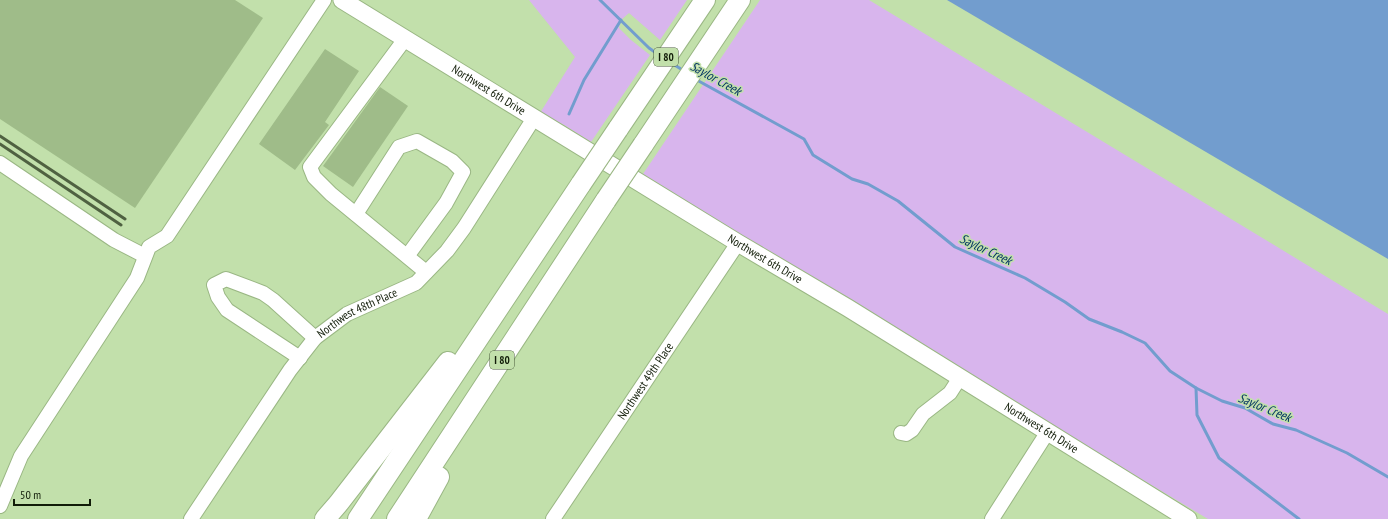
<svg xmlns="http://www.w3.org/2000/svg" width="1388" height="519" viewBox="0 0 1388 519" font-family="'PT Sans Narrow',sans-serif">
  <rect width="100%" height="100%" fill="#c2e0ab"/>
  <g fill="#d8b5ed">
    <path d="M529 0H687L660 40 629 13 621 20 619 28 631 40 650 55 591 142 564 125 540 113 575 57Z"/>
    <path d="M760 0H869L1388 314V519H1208L930 352 643 174Z"/>
  </g>
  <path fill="#729dce" d="M947 0H1388V259Z"/>
  <g fill="none" stroke-linecap="round" stroke-linejoin="round">
    <g stroke="#729dce" stroke-width="3">
      <path d="M600 0 649 48 659 55"/>
      <path d="M670 62 684 71"/>
      <path d="M695 79 804 139 813 155 852 179 868 184 898 201 955 247 1025 278 1065 302 1089 319 1122 332 1145 343 1170 371 1196 388 1222 401 1245 408 1273 424 1296 430 1347 453 1388 477"/>
      <path d="M569 114 584 80 621 20"/>
      <path d="M1196 388 1197 415 1219 458 1299 519"/>
    </g>
  </g>
  <g fill="#9fbc89">
    <path d="M0 0H235L263 18 135 208 0 119Z"/>
    <path d="M325 49 359 71 325 122 329 125 295 170 259 144Z"/>
    <path d="M380 87 408 106 353 187 323 166Z"/>
  </g>
  <g fill="none" stroke-linecap="round" stroke-linejoin="round">
    <g stroke="#9ab784" stroke-width="16">
      <g id="minor">
        <path d="M405 39 310 167 314 177 331 194 426 272"/>
        <path d="M0 163 114 240 145 256"/>
        <path d="M356 214 399 147 417 141 452 161 463 172 446 203 408 255"/>
        <path d="M300 358 227 310 218 297 214 285 226 279 263 293 273 300 315 338"/>
        <path d="M901 433 906 434 912 430 923 414 950 393 959 379"/>
        <path d="M0 506 21 456 137 278 149 247 167 236 324 0"/>
        <path id="s1" d="M191 519 290 370 315 338 347 314 416 283 447 251 464 228 534 118"/>
        <path id="s2" d="M553 519 738 243"/>
        <path d="M992 519 1047 433"/>
      </g>
    </g>
    <g stroke="#9ab784" stroke-width="19">
      <g id="major">
        <path id="s3" d="M342 0 738 243 848 308 1188 519"/>
      </g>
    </g>
    <g stroke="#9ab784" stroke-width="22">
      <g id="highway">
        <path d="M618 129 705 0"/>
        <path d="M643 145 740 0"/>
        <path d="M325 519 338 504 448 362"/>
        <path d="M358 519 581 184"/>
        <path d="M397 519 606 200"/>
        <path d="M416 519 439 477"/>
      </g>
    </g>
    <use href="#minor" stroke="#fff" stroke-width="14"/>
    <use href="#major" stroke="#fff" stroke-width="17"/>
    <use href="#highway" stroke="#fff" stroke-width="20"/>
    <g stroke="#4f6141" stroke-width="3">
      <path d="M0 136 125 219"/>
      <path d="M0 144 121 225"/>
    </g>
    <g stroke="#9ab784" stroke-width="22" stroke-linecap="butt">
      <g id="highway-bridge">
        <path d="M581 184 618 129"/>
        <path d="M606 200 643 145"/>
      </g>
    </g>
    <use href="#highway-bridge" stroke="#fff" stroke-width="20"/>
  </g>
  <g text-anchor="middle" stroke-width="3" stroke-linejoin="round" paint-order="stroke">
    <g fill="#c2e0ab" stroke="#465739" stroke-width="1">
      <rect x="654" y="48" width="24" height="18" rx="3"/>
      <rect x="490" y="351" width="24" height="18" rx="3"/>
    </g>
    <g font-size="11" font-weight="bold" fill="#111c08">
      <text x="666" y="61">I 80</text>
      <text x="502" y="364">I 80</text>
    </g>
    <g font-size="12" fill="#111c08" stroke="#c2e0ab">
      <text dy="4" stroke="none"><textPath href="#s3" startOffset="172">Northwest 6th Drive</textPath></text>
      <text dy="4" stroke="none"><textPath href="#s3" startOffset="496">Northwest 6th Drive</textPath></text>
      <text dy="4" stroke="none"><textPath href="#s1" startOffset="269">Northwest 48th Place</textPath></text>
      <text dy="4" stroke="none"><textPath href="#s2" startOffset="166">Northwest 49th Place</textPath></text>
      <text dy="4" stroke="none"><textPath href="#s3" startOffset="820">Northwest 6th Drive</textPath></text>
    </g>
    <g font-size="13" font-style="italic" fill="#053663" stroke="#c2e0ab">
      <text transform="translate(716 78) rotate(29)" y="5">Saylor Creek</text>
      <text transform="translate(986 249) rotate(25)" y="5">Saylor Creek</text>
      <text transform="translate(1265 407) rotate(22)" y="5">Saylor Creek</text>
    </g>
  </g>
  <path d="M14 499v6h76v-6" fill="none" stroke="#111c08" stroke-width="2"/>
  <text x="20" y="499" font-size="12" fill="#111c08" stroke="#c2e0ab" stroke-width="3" paint-order="stroke">50 m</text>
</svg>
